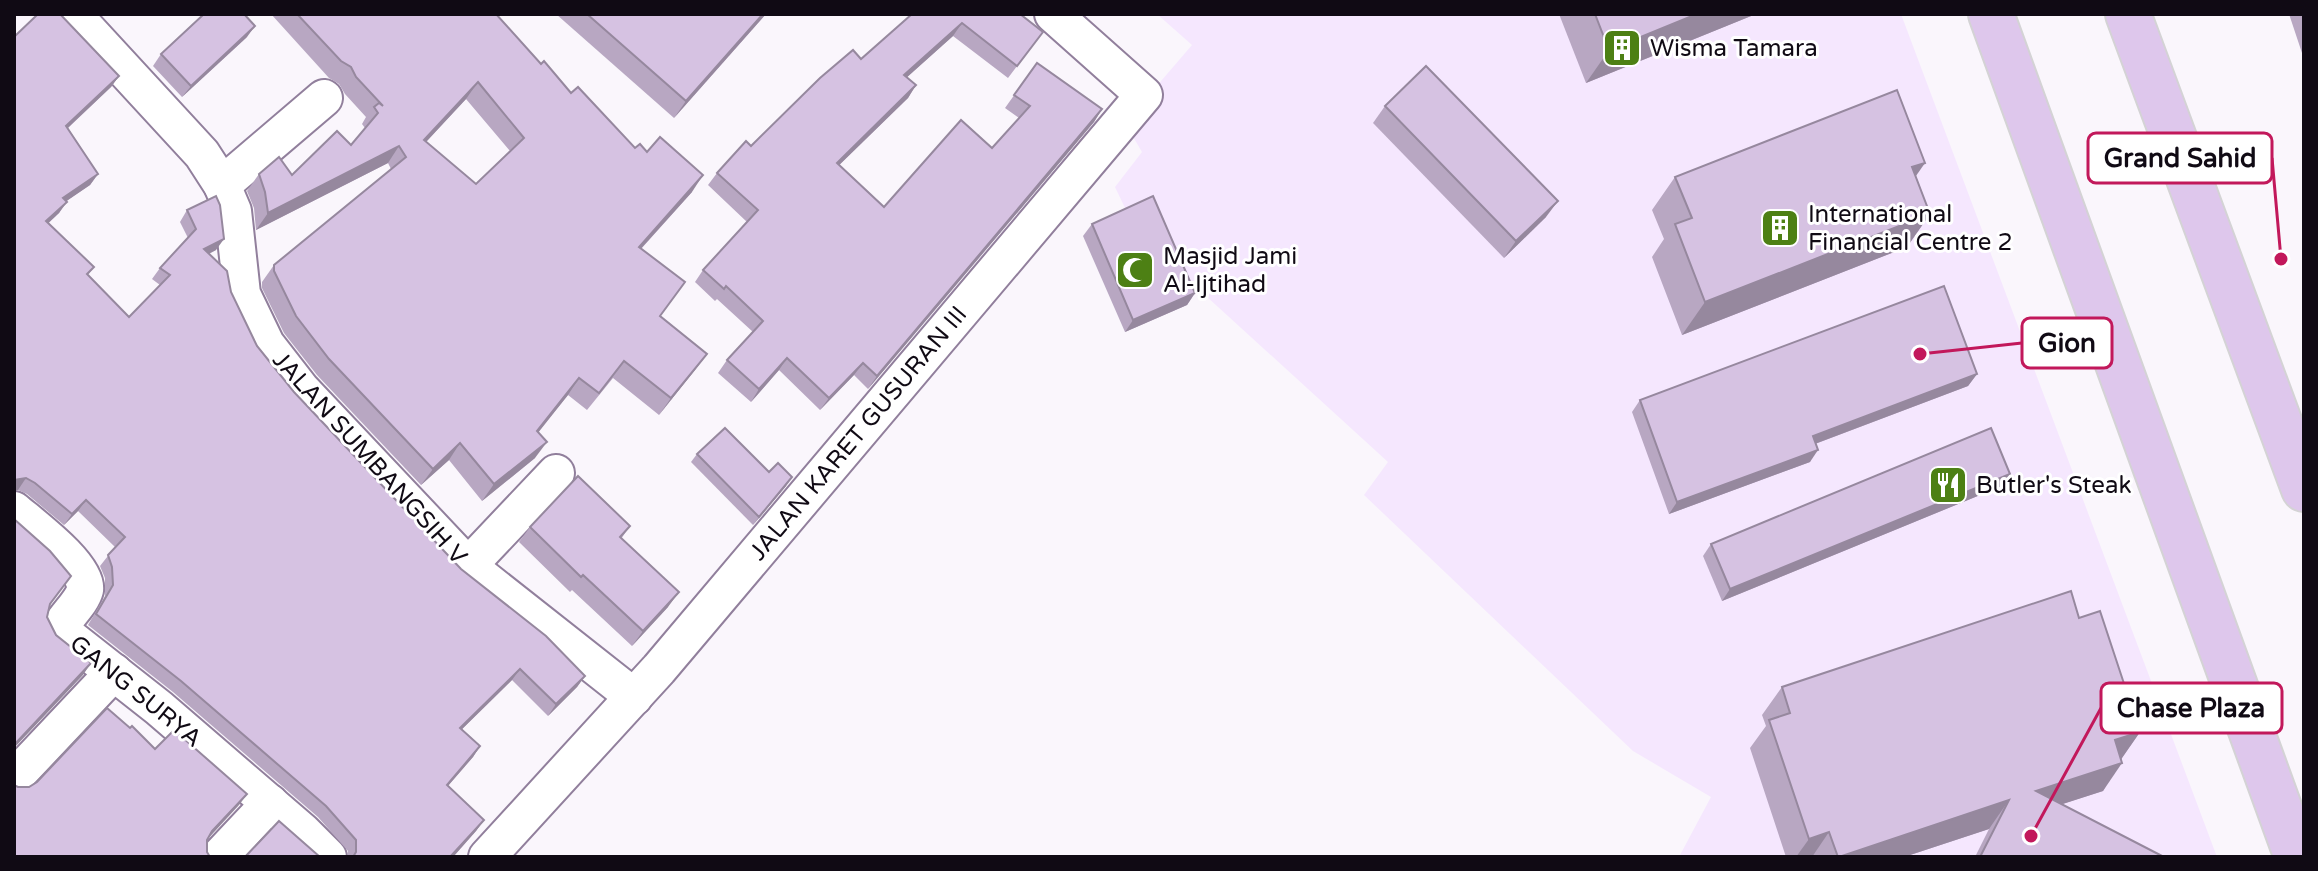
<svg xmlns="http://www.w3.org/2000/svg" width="2318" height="871" viewBox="0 0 2318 871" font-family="'Varela Round',sans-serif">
  <rect width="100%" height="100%" fill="#faf6fc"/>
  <path fill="#f5e7fe" d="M1157 14H1901L2217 857H1679L1711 797 1633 751 1364 495 1388 462 1137 233 1115 187 1142 152 1125 123 1192 45Z"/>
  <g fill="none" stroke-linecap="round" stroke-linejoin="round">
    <g stroke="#917f9c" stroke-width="40">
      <g id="street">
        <path d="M73 14 202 154 222 185 233 211 242 294 266 344 301 389 468 566 634 697"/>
        <path d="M222 185 324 98"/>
        <path d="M14 510C30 524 89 567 85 590 82 602 67 615 60 627L65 634 159 708 303 832 328 857"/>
        <path d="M468 566 556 473"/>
        <path d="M14 778 114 672"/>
        <path d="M219 857 270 803"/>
        <path d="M487 857 659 669 1144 95 1053 14"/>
      </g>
    </g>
    <g stroke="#d4d3d5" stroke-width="48">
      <g id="primary">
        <path d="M1991 14 2297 857"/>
        <path d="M2128 14 2304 489"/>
      </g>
    </g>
    <use href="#street" stroke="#fff" stroke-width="36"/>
    <use href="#primary" stroke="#dec7ec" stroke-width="44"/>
  </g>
  <g fill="#b8a7c2" fill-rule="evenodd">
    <path d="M271 14H496L541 64 571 93 635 148 647 152 692 192 641 249 660 316 707 354 659 415 613 378 587 410 568 395 538 432 535 458 482 501 449 460 421 485 317 375 284 333 262 288V282L274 265 391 169 388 163 256 230 254 208 247 191 259 174 292 175 351 145 365 128 362 124 366 117 345 94 339 84 329 78ZM466 99 510 151 476 184 426 142Z"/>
    <path d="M556 14H766L674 118Z"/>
    <path d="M912 14 1043 32 1008 78 953 36 907 77 916 85 908 98 839 165 884 207 992 148 1019 118 1005 108 1037 63 1102 109 1094 122 868 389 854 375 820 410 779 370 751 402 718 373 727 360 753 332 717 299 715 301 695 282 703 270 747 222 708 185 717 173 861 59Z"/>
    <path d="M1559 14H1756L1586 83Z"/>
    <path d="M2289 14H2304V59Z"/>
    <path d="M14 37 119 76 111 87 68 128 98 174 90 185 66 201 59 213 48 223 94 267 88 275 129 317 160 285 152 279 160 268 188 238 180 222 187 210 216 250 209 254 231 292 257 346 294 392 461 569 585 676 577 687 548 716 512 680 462 729 480 746 473 757 448 786 484 820 476 831 453 857H348V851L318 817 173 692 88 625 105 596V578L100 566 115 547 78 511 64 525 27 494 18 490H14Z"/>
    <path d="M247 37 182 97 153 66 161 54Z"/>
    <path d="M1385 106 1546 217 1504 258 1373 123Z"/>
    <path d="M1916 176 1930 214 1907 247 1682 335 1652 257 1664 239 1652 210 1675 177Z"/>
    <path d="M1092 224 1195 293 1187 305 1125 332 1083 236Z"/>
    <path d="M1977 374 1968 386 1815 444 1810 462 1669 514 1632 412 1640 400Z"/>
    <path d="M697 454 769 472 786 486 753 525 691 462Z"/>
    <path d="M2002 486 1722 601 1703 556 1711 544Z"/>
    <path d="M630 526 621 539 668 607 632 646 572 590 570 592 519 542 530 527Z"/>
    <path d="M2079 618 2140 732 2121 759 2103 791 2062 804 2164 857H1975L1989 829 1904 857H1786L1750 748 1766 726 1762 715 1782 687Z"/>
  </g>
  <g fill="#96889e">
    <path d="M763 14H766L674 118 686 101Z"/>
    <path d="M1697 14H1756L1586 83 1609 50Z"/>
    <path d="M962 23 953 36 895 88 904 75Z"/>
    <path d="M255 26 247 37 182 97 191 86Z"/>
    <path d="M119 76 111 87 58 137 66 126Z"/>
    <path d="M478 82 466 99 412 157 424 140Z"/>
    <path d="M916 85 908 98 828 176 837 163Z"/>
    <path d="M1102 109 1094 122 868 389 877 376Z"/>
    <path d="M399 146 388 163 256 230 268 213Z"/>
    <path d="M1925 163 1902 196 1912 167Z"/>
    <path d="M98 174 90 185 55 209 63 198Z"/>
    <path d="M703 175 692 192 627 264 639 247Z"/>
    <path d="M1558 201 1546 217 1504 258 1516 241Z"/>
    <path d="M67 202 59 213 38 233 46 221Z"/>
    <path d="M1930 214 1907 247 1682 335 1705 302Z"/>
    <path d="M224 239 216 250 196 260 204 249Z"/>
    <path d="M1195 293 1187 305 1125 332 1133 320Z"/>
    <path d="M707 354 695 370 659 415 671 398Z"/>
    <path d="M787 358 779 370 751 402 759 389Z"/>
    <path d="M863 363 854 375 820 410 829 398Z"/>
    <path d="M1977 374 1968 386 1804 448 1813 436Z"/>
    <path d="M579 378 568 395 526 448 537 431Z"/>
    <path d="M547 442 535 458 482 501 494 484Z"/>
    <path d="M460 443 449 460 421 485 433 469Z"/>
    <path d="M1818 450 1810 462 1669 514 1677 502Z"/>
    <path d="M2010 474 2002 486 1722 601 1730 589Z"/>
    <path d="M792 477 786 486 753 525 759 517Z"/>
    <path d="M26 478 18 490H14V480Z"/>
    <path d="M86 500 78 511 64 525 72 514Z"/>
    <path d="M679 592 668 607 632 646 643 631Z"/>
    <path d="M91 663 83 675 14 748V745Z"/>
    <path d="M520 669 512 680 452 739 460 728Z"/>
    <path d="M585 676 577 687 548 716 556 704Z"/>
    <path d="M2140 732 2120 761 2115 740Z"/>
    <path d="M480 746 473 757 439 796 447 785Z"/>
    <path d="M2122 763 2103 791 2017 819 2036 791Z"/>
    <path d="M247 794 239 805 204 843 212 831Z"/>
    <path d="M2009 800 1989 829 1904 857H1839Z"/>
    <path d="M484 820 476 831 453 857H450Z"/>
    <path d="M1829 832 1812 857H1796L1809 839Z"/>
  </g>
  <g fill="#d6c2e2" stroke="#96889e" stroke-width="2" fill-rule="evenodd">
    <path d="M38 14H60L119 76 66 126 98 174 63 198 67 202 46 221 94 267 87 274 129 317 170 275 160 268 196 229 187 210 216 196 220 205 224 239 204 249 227 271 231 292 257 346 294 392 461 569 546 636 585 676 556 704 520 669 460 728 480 746 447 785 484 820 450 857H353L356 852V840L326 806 181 681 96 614 113 585 112 567 108 555 125 537 86 500 72 514 35 483 26 478 14 480V37Z"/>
    <path d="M204 14H244L255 26 191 86 161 54Z"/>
    <path d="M297 14H496L541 64 544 61 571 93 578 87 635 148 640 144 647 152 660 137 703 175 639 247 685 282 660 316 707 354 671 398 624 361 599 393 579 378 537 431 547 442 494 484 460 443 433 469 329 359 296 316 274 271V265L406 157 399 146 268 213 265 192 259 174 279 157 292 175 337 131 351 145 378 113 374 107 379 103 383 106 356 77 351 67 341 61ZM478 82 524 138 476 184 424 140Z"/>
    <path d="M587 14H763L686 101Z"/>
    <path d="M912 14H1020L1043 32 1017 66 962 23 904 75 916 85 837 163 884 207 961 120 992 148 1030 106 1014 95 1037 63 1102 109 877 376 863 363 829 398 787 358 759 389 727 360 763 321 726 286 724 289 703 270 758 210 717 173 746 141 751 146 820 78 853 50 861 59Z"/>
    <path d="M1595 14H1697L1609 50Z"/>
    <path d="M1426 66 1558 201 1516 241 1385 106Z"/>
    <path d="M1897 90 1925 163 1912 167 1930 214 1705 302 1675 224 1692 218 1675 177Z"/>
    <path d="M1153 196 1195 293 1133 320 1092 224Z"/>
    <path d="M1944 286 1977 374 1813 436 1818 450 1677 502 1640 400Z"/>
    <path d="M725 428 769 472 778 463 792 477 759 517 697 454Z"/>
    <path d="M1991 428 2010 474 1730 589 1711 544Z"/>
    <path d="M578 476 630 526 620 537 679 592 643 631 583 575 581 577 530 527Z"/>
    <path d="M14 519 50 551 71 576 50 604 47 617 56 635 91 663 14 745Z"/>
    <path d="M2071 591 2079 618 2100 611 2140 732 2115 740 2122 763 2036 791 2164 857H1980L2009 800 1839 857H1838L1829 832 1809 839 1769 720 1790 713 1782 687Z"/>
    <path d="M107 708 130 728 132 726 155 749 174 730 247 794 212 831 207 840V852L210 857H14V785L18 787H29L37 782Z"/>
    <path d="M279 821 320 857H245Z"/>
  </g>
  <defs>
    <g id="building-square" transform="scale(2)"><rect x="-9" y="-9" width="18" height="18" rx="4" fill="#4d8014" stroke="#fff"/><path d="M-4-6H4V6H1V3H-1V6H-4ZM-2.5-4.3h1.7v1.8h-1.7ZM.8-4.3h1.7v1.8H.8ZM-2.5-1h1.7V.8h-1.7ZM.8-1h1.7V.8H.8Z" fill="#fff"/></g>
    <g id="mosque-square" transform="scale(2)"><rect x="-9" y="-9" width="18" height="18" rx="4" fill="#4d8014" stroke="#fff"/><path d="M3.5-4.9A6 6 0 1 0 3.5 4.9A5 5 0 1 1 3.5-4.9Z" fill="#fff"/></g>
    <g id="restaurant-square" transform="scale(2)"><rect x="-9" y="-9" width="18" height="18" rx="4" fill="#4d8014" stroke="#fff"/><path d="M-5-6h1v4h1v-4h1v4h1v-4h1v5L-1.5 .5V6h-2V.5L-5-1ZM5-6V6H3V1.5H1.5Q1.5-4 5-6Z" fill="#fff"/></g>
  </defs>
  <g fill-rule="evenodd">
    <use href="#building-square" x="1622" y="48"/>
    <use href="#building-square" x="1780" y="228"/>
    <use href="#mosque-square" x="1135" y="270"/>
    <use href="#restaurant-square" x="1948" y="485"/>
  </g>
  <g text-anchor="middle" stroke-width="6" stroke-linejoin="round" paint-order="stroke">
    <g font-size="24" fill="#100a14" stroke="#fff" text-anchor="start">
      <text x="1650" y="56">Wisma Tamara</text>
      <text x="1808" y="222">International<tspan x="1808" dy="28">Financial Centre 2</tspan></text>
      <text x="1163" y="264">Masjid Jami<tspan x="1163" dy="28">Al-Ijtihad</tspan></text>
      <text x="1976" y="493">Butler's Steak</text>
    </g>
    <g font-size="24" fill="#100a14" stroke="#fff">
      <text transform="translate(858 433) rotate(-50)" y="8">JALAN KARET GUSURAN III</text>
      <text transform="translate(370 458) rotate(48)" y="8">JALAN SUMBANGSIH V</text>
      <text transform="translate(136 691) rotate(39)" y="8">GANG SURYA</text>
    </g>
  </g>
  <path fill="none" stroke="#c2185b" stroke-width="3" d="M2281 259L2272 158M1920 354L2022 343M2031 836L2101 708"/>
  <g fill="#c2185b" stroke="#fff" stroke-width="3">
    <circle cx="2281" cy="259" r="8"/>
    <circle cx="1920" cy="354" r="8"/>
    <circle cx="2031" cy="836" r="8"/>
  </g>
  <g fill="#fff" stroke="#c2185b" stroke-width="3">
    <rect x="2088" y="133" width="184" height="50" rx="8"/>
    <rect x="2022" y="318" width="90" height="50" rx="8"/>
    <rect x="2101" y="683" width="181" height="50" rx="8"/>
  </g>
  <g font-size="26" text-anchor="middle" font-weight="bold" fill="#100a14">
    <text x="2180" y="167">Grand Sahid</text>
    <text x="2067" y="352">Gion</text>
    <text x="2191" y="717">Chase Plaza</text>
  </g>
  <rect width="2318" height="871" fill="none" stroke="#100a14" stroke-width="32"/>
</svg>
